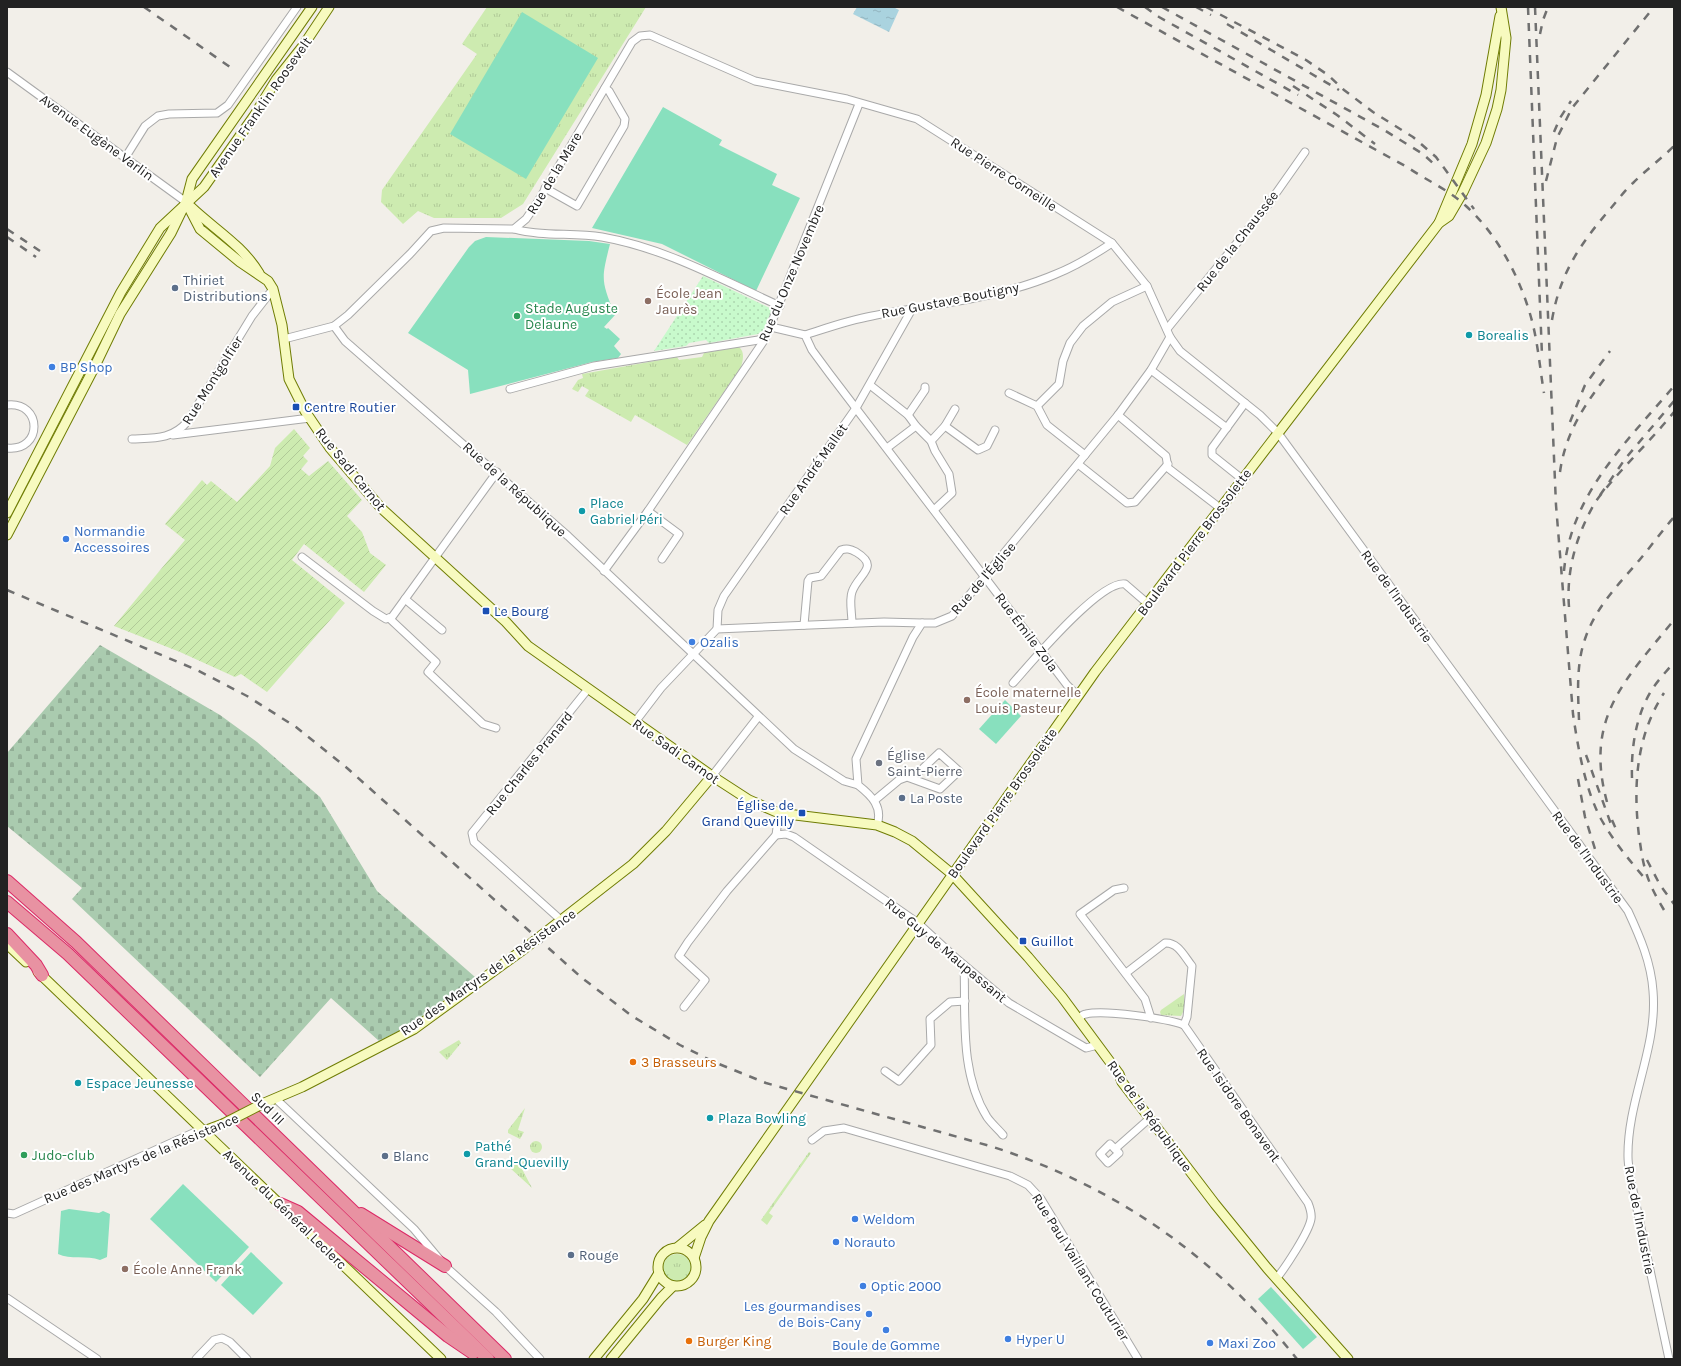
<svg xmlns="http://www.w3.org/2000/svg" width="1681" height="1366" viewBox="0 0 1681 1366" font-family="Karla,sans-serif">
  <defs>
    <pattern id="grass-tufts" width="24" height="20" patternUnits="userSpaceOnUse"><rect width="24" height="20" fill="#cdebb0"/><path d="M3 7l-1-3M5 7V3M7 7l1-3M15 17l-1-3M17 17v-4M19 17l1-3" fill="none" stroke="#b0c997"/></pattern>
    <pattern id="cemetery-stones" width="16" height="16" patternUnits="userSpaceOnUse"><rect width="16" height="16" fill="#aacbaf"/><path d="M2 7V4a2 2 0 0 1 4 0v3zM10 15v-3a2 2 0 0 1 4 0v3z" fill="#92ae96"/></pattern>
    <pattern id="park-dots" width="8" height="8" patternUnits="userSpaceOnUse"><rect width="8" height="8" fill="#c8facc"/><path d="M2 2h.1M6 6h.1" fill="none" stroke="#acd6af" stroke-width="1.8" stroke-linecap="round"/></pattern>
    <pattern id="garden-furrows" width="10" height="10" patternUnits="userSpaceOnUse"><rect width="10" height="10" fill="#cdebb0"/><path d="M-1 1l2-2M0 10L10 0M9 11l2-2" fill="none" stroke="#b0c997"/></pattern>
    <pattern id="water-ripples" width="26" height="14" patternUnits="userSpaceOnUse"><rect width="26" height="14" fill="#aad3df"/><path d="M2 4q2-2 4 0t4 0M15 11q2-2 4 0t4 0" fill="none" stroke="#92b5bf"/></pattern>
  </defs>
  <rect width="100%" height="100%" fill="#f2efe9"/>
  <g fill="url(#grass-tufts)">
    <path d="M487 7H646L523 204 501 218H434L418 211 403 224 381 202 382 190 477 54 462 44Z"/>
    <path d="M739 347C745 352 743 360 741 367L687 445 635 415 631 422 585 396 589 390 582 386 578 392 572 389 578 380 583 378 582 374 677 357 679 360 702 357 704 353Z"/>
    <path d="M1184 994V1010L1181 1016 1161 1015 1160 1012 1161 1010Z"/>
    <path d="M459 1040 461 1043 447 1060 439 1052Z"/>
    <path d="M525 1108 518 1130 524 1132 520 1139 508 1133V1130Z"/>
    <circle cx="536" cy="1147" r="6"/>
    <path d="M809 1152 811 1153 769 1213 773 1216 767 1225 761 1220Z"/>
    <path d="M522 1158 526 1164 521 1167 532 1188 510 1168 511 1165Z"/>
    <circle cx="677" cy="1268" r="14"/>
  </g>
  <path fill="url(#cemetery-stones)" d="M100 645 220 715 257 742 320 797 377 891 475 977 409 1026 379 1041 331 998 260 1077 72 899 82 888 7 826V753Z"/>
  <path fill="url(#park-dots)" d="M703 276 772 309 764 330 758 334 709 343 706 340 689 343 686 346 654 351Z"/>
  <path fill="url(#garden-furrows)" d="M294 429 310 448 303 456 308 461 301 469 309 476 328 461 362 500 347 516 362 532 370 553 386 565 364 592 304 544 292 560 345 603 267 692 241 674 235 677 180 652 114 626 185 540 165 524 202 480 207 485 211 481 237 502 270 466 275 448Z"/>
  <g fill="#88e0be">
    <path d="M522 12 598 58 526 179 450 134Z"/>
    <path d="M663 107 722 140 719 145 777 174 772 185 800 198 756 291 662 244 592 228Z"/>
    <path d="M486 237 589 241 610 244C601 280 601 280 615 315L604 327 607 329 608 328 620 339 614 346 621 354 618 358 592 362 470 394 468 370 408 333 469 247 475 241Z"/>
    <path d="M1005 700 1021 716 996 744 979 729Z"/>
    <path d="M183 1184 249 1247 216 1282 150 1219Z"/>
    <path d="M69 1209 99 1213 103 1211 110 1214 107 1257 100 1260C87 1255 70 1260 58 1254L61 1211Z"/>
    <path d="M251 1252 283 1283 253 1315 221 1285Z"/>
    <path d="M1271 1287 1317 1337 1303 1349 1258 1299Z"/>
  </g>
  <path fill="url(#water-ripples)" d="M857 7H893L899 10 889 32 853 14Z"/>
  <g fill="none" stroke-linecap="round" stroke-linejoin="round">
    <g stroke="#a9a9a9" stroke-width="9">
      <g id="street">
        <path d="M7 72 186 202"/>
        <path d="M125 158 145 126 158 116 169 114 217 113 228 105 297 7"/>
        <path d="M545 188 577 206 624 126 625 119 609 91 605 88"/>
        <path d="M514 229C543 237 573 232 602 237 665 248 722 280 780 306"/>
        <path d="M334 326 345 341 568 536 794 749 844 781 858 785"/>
        <path d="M771 327 805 335 812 350 829 373 1067 685 1078 696"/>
        <path d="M1167 329 1267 206 1305 152"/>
        <path d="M805 335C827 328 849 320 872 316 933 304 998 299 1056 274 1076 266 1094 255 1112 243"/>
        <path d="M284 339 334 326 348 315 410 254 431 231 444 228 514 229 526 219 537 203 632 42 640 36 650 35 755 81 847 99 917 119 980 159 1112 243 1147 286 1170 337 1180 351 1260 415 1278 433 1628 911C1640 937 1651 962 1653 991 1658 1048 1627 1100 1628 1157 1628 1165 1630 1173 1631 1181L1669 1359"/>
        <path d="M1151 370 1227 428"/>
        <path d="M870 385 908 415 916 426 931 441 935 451 949 474 952 493 934 510"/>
        <path d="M510 389 594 366 765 339"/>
        <path d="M1009 393 1037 406 1047 425 1085 455"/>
        <path d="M7 405C43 401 43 452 7 448"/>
        <path d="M1037 406 1059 384 1063 361 1070 343 1083 326 1112 302 1147 286"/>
        <path d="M908 415 925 390V387"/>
        <path d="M1118 415 1166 456 1168 468 1220 508"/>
        <path d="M945 426 955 409"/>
        <path d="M173 435 310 418"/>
        <path d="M132 439C154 438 172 440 188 421L252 316 273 289"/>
        <path d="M931 441 945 426 978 450 987 446 995 430"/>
        <path d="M887 448 916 426"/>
        <path d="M1078 464 1127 503 1135 502 1168 464"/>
        <path d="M1242 479 1212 455V448L1245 403"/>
        <path d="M648 511 679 534 662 559"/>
        <path d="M302 557 373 611 386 619 392 617 497 472"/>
        <path d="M604 571 648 511 765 339 859 104"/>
        <path d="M405 599 442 630"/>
        <path d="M389 618 436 662 428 672 483 724 496 728"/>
        <path d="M804 625 808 581 810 578 821 576 841 550C847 548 850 549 856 552 881 567 858 574 852 592 849 600 852 614 852 623"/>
        <path d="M717 629 718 610 724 596 856 408 912 309"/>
        <path d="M1013 683C1031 663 1100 580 1125 584L1147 603"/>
        <path d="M635 722 661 688 717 629 884 622 922 623"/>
        <path d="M712 776 758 717"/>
        <path d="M875 800 899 780 907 777 940 789 959 771 939 753 919 772 907 777"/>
        <path d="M877 825C883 807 872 796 858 785L856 759 913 637 922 623H935L952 616 1118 415 1151 370 1170 337"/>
        <path d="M776 835 786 834 794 837 918 923 957 959 1009 1003 1086 1048 1098 1045"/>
        <path d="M1124 888 1114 890 1080 914 1145 999 1151 1018"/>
        <path d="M562 921 474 842 472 833 588 689"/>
        <path d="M964 965C966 1015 959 1072 987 1117 991 1123 998 1129 1003 1135"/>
        <path d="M1126 973 1165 943C1178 942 1184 956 1192 966L1187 1017 1184 1025"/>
        <path d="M684 1007 705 980 679 956 688 942 727 891 776 835 779 813"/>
        <path d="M1079 1019C1081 1016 1083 1014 1086 1014 1105 1010 1165 1018 1184 1025L1308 1203C1310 1208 1312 1213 1311 1219 1309 1232 1285 1268 1276 1279"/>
        <path d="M885 1071 899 1081 931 1045 930 1019 950 1002 965 1001"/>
        <path d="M276 1099 414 1229 445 1266 496 1312 540 1359"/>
        <path d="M812 1140 824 1131 844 1128 1010 1176 1028 1185 1041 1199 1138 1359"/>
        <path d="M1110 1144 1119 1153 1108 1163 1100 1154Z"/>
        <path d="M1115 1149 1150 1118"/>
        <path d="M7 1213 14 1214 193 1133 204 1131"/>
        <path d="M7 1298 97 1359"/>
        <path d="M196 1359 214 1340 222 1338 230 1342 247 1359"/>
      </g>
    </g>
    <g stroke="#707d05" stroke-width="11">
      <g id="secondary">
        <path d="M186 202 200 229 240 262 268 281 273 289 282 325 289 379 305 411 330 448 381 508 506 622 528 646 712 776 749 800 779 813 877 825 895 832 912 841 952 874 1028 957 1062 997 1119 1074 1122 1082 1215 1204 1267 1268 1348 1359"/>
        <path d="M191 207C214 229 242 245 259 273"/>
        <path d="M1439 223 1472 144 1486 95 1500 16"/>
        <path d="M7 513 121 292 160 228 204 187 254 116 276 80 303 46 329 7"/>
        <path d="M7 535 94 368 120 314 171 233 186 202 192 179 312 7"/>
        <path d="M7 944 26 962"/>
        <path d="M38 972 441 1359"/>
        <path d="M262 1104 302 1087 414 1029 524 949 633 864 666 831 712 776"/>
        <path d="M204 1131 223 1124"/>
        <path d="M678 1247 705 1225"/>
        <circle cx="677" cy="1267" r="19"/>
        <path d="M694 1258 701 1237 709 1221 1095 672 1439 223 1449 216 1463 192 1486 143 1497 109 1501 90 1506 38 1501 7"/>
        <path d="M594 1359 643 1299 659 1273"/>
        <path d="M611 1359 661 1298 673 1286"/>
      </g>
    </g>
    <g stroke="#dc2a67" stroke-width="14">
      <g id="highway">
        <path d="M7 881 76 942 505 1359"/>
        <path d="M7 902 68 954 488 1359"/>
        <path d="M7 934 36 965 42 975"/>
        <path d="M280 1204 298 1212 448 1336 473 1353"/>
        <path d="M361 1214 445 1266"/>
      </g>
    </g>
    <use href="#street" stroke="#fff" stroke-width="7"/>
    <use href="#secondary" stroke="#f7fabf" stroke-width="9"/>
    <use href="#highway" stroke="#e892a2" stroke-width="12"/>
    <g stroke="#707070" stroke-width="2.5" stroke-dasharray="8 8" stroke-linecap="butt">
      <path d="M144 7 230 67"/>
      <path d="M1117 7 1407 167C1426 180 1449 190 1466 206 1498 235 1521 279 1532 321 1538 344 1540 369 1544 393"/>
      <path d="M1145 7 1159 17 1298 95"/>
      <path d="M1162 7 1384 130 1423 154 1436 166"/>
      <path d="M1196 7 1211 15"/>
      <path d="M1206 7 1306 60 1328 75 1344 90 1373 112 1413 137 1436 157 1474 209"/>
      <path d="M1528 7 1542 355"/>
      <path d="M1535 7 1556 505 1573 714C1578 748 1585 789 1601 819 1614 842 1630 861 1647 881"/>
      <path d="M1227 24 1339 90"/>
      <path d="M1540 34 1543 20 1548 7"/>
      <path d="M1293 86 1337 115 1375 144"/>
      <path d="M1554 132 1560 118 1571 101"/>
      <path d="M1546 181 1557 138 1572 108 1654 7"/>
      <path d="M7 229 40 251"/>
      <path d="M7 237 36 257"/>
      <path d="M1552 320C1560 273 1580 244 1611 208 1618 200 1625 190 1633 183 1646 170 1661 159 1674 146"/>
      <path d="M1674 401 1625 459 1596 501C1620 469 1649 443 1674 412"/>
      <path d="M1570 422 1585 385 1610 351"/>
      <path d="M1560 472C1565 435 1583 407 1605 378"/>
      <path d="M1564 571C1571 493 1627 442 1674 386"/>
      <path d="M7 590 197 670 247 696 296 727 347 768 582 978 632 1016 680 1045 714 1062 766 1083 990 1146C1116 1186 1215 1256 1297 1359"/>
      <path d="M1569 607C1566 570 1577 533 1596 501"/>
      <path d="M1579 720C1578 693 1576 665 1585 639 1595 609 1616 587 1636 564 1649 549 1661 532 1674 517"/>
      <path d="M1586 755 1612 827"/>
      <path d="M1632 778C1631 747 1636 714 1653 688 1659 679 1667 671 1674 662"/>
      <path d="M1578 779 1585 817 1595 849"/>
      <path d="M1607 802C1584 718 1625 680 1674 620"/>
      <path d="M1612 820 1618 834"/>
      <path d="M1647 860 1660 885 1674 904"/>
      <path d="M1664 910C1657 898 1650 886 1646 872 1642 860 1641 848 1639 836 1633 786 1636 736 1664 693"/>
    </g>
    <g stroke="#707d05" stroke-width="11" stroke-linecap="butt">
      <path id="secondary-bridge" d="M223 1124 262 1104"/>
    </g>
    <use href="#secondary-bridge" stroke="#f7fabf" stroke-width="9"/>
  </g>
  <g fill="#5c6f8a" stroke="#fff" stroke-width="1.5">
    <circle cx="175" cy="288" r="4"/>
    <circle cx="902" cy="798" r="4"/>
    <circle cx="385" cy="1156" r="4"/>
    <circle cx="571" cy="1255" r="4"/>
  </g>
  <g fill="#8d6e63" stroke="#fff" stroke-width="1.5">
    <circle cx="648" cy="301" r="4"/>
    <circle cx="967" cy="700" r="4"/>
    <circle cx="125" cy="1269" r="4"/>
  </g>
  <g fill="#2e9e5b" stroke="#fff" stroke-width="1.5">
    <circle cx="517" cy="316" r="4"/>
    <circle cx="24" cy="1155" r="4"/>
  </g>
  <g fill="#0f9aa8" stroke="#fff" stroke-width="1.5">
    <circle cx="1469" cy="335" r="4"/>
    <circle cx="582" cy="511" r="4"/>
    <circle cx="78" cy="1083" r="4"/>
    <circle cx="710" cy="1118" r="4"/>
    <circle cx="467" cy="1154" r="4"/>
  </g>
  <g fill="#3f7fe0" stroke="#fff" stroke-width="1.5">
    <circle cx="52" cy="367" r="4"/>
    <circle cx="66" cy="539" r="4"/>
    <circle cx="692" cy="642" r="4"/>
    <circle cx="855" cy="1219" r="4"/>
    <circle cx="836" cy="1242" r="4"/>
    <circle cx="863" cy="1286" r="4"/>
    <circle cx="869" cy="1314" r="4"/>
    <circle cx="886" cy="1330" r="4"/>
    <circle cx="1008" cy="1339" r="4"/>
    <circle cx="1210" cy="1343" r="4"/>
  </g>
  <g fill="#1a4fb4" stroke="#fff" stroke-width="1.5">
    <rect x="292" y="403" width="8" height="8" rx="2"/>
    <rect x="482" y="607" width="8" height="8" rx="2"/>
    <rect x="798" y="809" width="8" height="8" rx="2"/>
    <rect x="1019" y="937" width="8" height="8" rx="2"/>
  </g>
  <circle fill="#6b7280" stroke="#fff" stroke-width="1.5" cx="879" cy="763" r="4"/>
  <g fill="#e8710a" stroke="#fff" stroke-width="1.5">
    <circle cx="633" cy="1062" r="4"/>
    <circle cx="689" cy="1341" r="4"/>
  </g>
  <g text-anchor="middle" stroke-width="4" stroke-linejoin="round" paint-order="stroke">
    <g font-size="14" fill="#222" stroke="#fff">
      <text transform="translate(260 107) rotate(-55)" y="5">Avenue Franklin Roosevelt</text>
      <text transform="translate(97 137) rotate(36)" y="5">Avenue Eugène Varlin</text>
      <text transform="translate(554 173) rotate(-59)" y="5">Rue de la Mare</text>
      <text transform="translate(1004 174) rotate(33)" y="5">Rue Pierre Corneille</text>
      <text transform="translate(1237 241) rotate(-52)" y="5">Rue de la Chaussée</text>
      <text transform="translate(791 273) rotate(-67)" y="5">Rue du Onze Novembre</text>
      <text transform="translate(950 300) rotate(-11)" y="5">Rue Gustave Boutigny</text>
      <text transform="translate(212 380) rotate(-58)" y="5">Rue Montgolfier</text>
      <text transform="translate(351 469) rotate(51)" y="5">Rue Sadi Carnot</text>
      <text transform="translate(813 469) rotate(-55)" y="5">Rue André Mallet</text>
      <text transform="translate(515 489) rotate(42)" y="5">Rue de la République</text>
      <text transform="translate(1194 542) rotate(-53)" y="5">Boulevard Pierre Brossolette</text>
      <text transform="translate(983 578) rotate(-49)" y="5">Rue de l'Église</text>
      <text transform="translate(1397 596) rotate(54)" y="5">Rue de l'Industrie</text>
      <text transform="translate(1027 632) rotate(53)" y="5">Rue Émile Zola</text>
      <text transform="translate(676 751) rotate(35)" y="5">Rue Sadi Carnot</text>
      <text transform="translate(529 763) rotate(-51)" y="5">Rue Charles Pranard</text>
      <text transform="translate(1002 803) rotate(-55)" y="5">Boulevard Pierre Brossolette</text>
      <text transform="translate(1588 857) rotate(54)" y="5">Rue de l'Industrie</text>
      <text transform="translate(946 950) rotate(40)" y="5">Rue Guy de Maupassant</text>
      <text transform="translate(488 972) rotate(-35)" y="5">Rue des Martyrs de la Résistance</text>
      <text transform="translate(1239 1105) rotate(55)" y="5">Rue Isidore Bonavent</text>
      <text transform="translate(268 1108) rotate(44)" y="5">Sud III</text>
      <text transform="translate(1150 1116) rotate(54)" y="5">Rue de la République</text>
      <text transform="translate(141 1158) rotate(-23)" y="5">Rue des Martyrs de la Résistance</text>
      <text transform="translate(285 1209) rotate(44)" y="5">Avenue du Général Leclerc</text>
      <text transform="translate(1640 1220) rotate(79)" y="5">Rue de l'Industrie</text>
      <text transform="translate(1081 1267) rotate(58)" y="5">Rue Paul Vaillant Couturier</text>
    </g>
    <g font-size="14" fill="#4e5e75" stroke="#fff" text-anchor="start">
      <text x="183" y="285">Thiriet<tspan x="183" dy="16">Distributions</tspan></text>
      <text x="910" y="803">La Poste</text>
      <text x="393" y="1161">Blanc</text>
      <text x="579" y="1260">Rouge</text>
    </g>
    <g font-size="14" fill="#785e54" stroke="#fff" text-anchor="start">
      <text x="656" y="298">École Jean<tspan x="656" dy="16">Jaurès</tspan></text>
      <text x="975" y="697">École maternelle<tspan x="975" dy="16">Louis Pasteur</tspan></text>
      <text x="133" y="1274">École Anne Frank</text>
    </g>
    <g font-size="14" fill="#27864d" stroke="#fff" text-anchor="start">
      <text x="525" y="313">Stade Auguste<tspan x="525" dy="16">Delaune</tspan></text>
      <text x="32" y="1160">Judo-club</text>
    </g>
    <g font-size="14" fill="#0d838f" stroke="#fff" text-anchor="start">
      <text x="1477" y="340">Borealis</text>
      <text x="590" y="508">Place<tspan x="590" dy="16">Gabriel Péri</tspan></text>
      <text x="86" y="1088">Espace Jeunesse</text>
      <text x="718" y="1123">Plaza Bowling</text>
      <text x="475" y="1151">Pathé<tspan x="475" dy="16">Grand-Quevilly</tspan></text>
    </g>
    <g font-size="14" fill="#366cbe" stroke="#fff" text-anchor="start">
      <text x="60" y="372">BP Shop</text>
      <text x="74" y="536">Normandie<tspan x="74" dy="16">Accessoires</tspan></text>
      <text x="700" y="647">Ozalis</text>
      <text x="863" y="1224">Weldom</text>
      <text x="844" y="1247">Norauto</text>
      <text x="871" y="1291">Optic 2000</text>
      <text x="861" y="1311" text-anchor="end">Les gourmandises<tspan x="861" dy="16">de Bois-Cany</tspan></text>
      <text x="1016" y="1344">Hyper U</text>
      <text x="1218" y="1348">Maxi Zoo</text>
      <text x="886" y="1350" text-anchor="middle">Boule de Gomme</text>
    </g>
    <g font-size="14" fill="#164399" stroke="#fff" text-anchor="start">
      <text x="304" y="412">Centre Routier</text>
      <text x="494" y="616">Le Bourg</text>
      <text x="794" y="810" text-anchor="end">Église de<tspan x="794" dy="16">Grand Quevilly</tspan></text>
      <text x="1031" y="946">Guillot</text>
    </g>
    <g font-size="14" fill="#5b616d" stroke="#fff" text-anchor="start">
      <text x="887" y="760">Église<tspan x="887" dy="16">Saint-Pierre</tspan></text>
    </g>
    <g font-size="14" fill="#c56008" stroke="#fff" text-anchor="start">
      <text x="641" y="1067">3 Brasseurs</text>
      <text x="697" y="1346">Burger King</text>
    </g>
  </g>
  <rect width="1681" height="1366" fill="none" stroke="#222222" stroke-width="16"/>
</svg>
